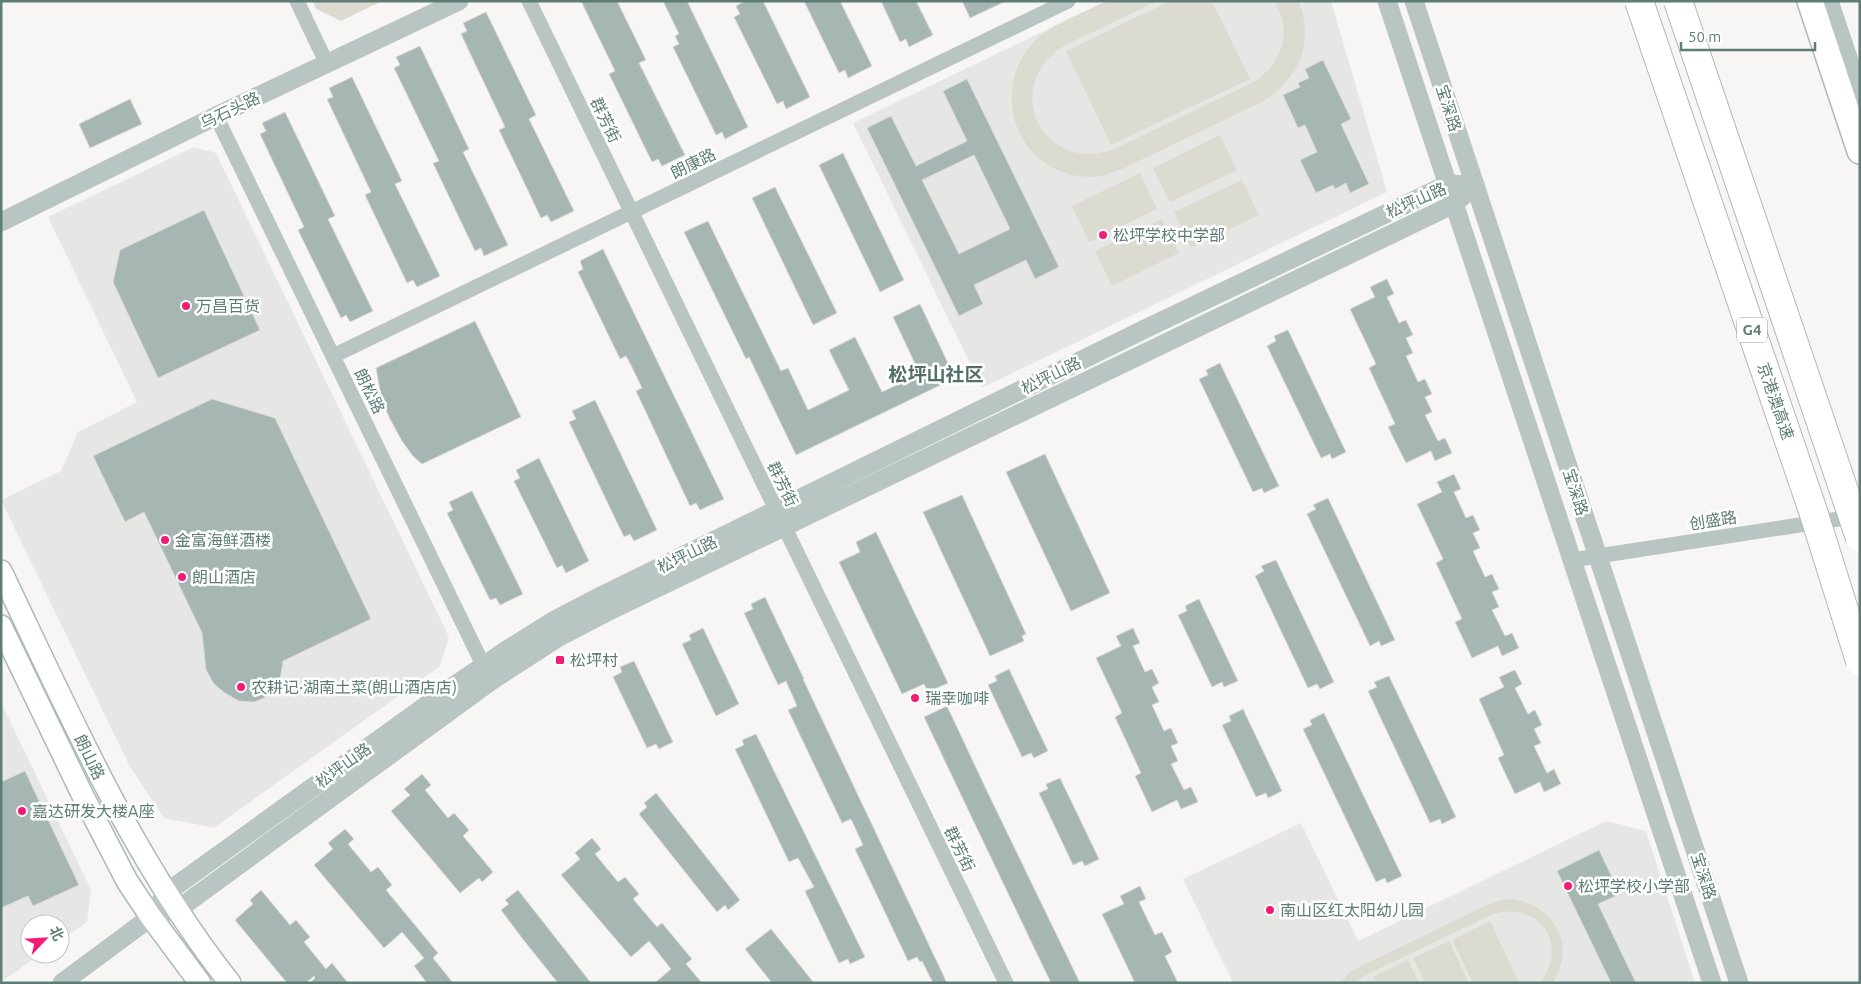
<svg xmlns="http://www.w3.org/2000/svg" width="1861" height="984" viewBox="0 0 1861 984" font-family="Ubuntu,'Noto Sans SC',sans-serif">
  <rect width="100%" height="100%" fill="#f8f6f5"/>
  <g fill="#e6e7e5">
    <path d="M1106 1H1331L1387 192 982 388 853 123Z"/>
    <path d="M194 147 216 153 449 637 440 666 214 828 164 818 129 765 1 500 61 471 78 432 137 402 48 217Z"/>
    <path d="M1 702 91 890 87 922 60 941V924H30V954H41L1 982Z"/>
    <path d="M1606 821 1646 831 1695 983H1233L1183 879 1301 823 1358 941Z"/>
  </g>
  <g fill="#dcdbd1">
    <path d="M313 1H382L341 21 316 9Z"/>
    <path d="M1108 1H1157L1064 46C999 87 1043 175 1114 149L1252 83C1281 65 1294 33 1274 1H1299C1314 44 1300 78 1262 102L1122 169C1111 173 1101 177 1089 177 1023 176 990 102 1027 50 1045 25 1081 14 1108 1Z"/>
    <path d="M1170 1H1212L1250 79 1111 145 1066 51Z"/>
    <path d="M1220 135 1237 170 1170 202 1153 168Z"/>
    <path d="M1140 173 1157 209 1089 242 1072 206Z"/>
    <path d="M1242 180 1259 215 1191 248 1174 212Z"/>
    <path d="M1162 219 1179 253 1112 286 1095 251Z"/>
    <path d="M1515 899C1556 908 1576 945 1553 983H1539C1571 946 1539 900 1493 914L1366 975 1355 983H1340L1350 972 1361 966 1489 904 1501 900Z"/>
    <path d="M1490 921 1519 983H1473L1452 940Z"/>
    <path d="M1449 941 1469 983H1425L1413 958Z"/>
    <path d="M1408 960 1419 983H1376L1373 977Z"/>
  </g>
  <g fill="#a5b6b3" stroke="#dad8d8" fill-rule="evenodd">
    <path d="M581 1H617L646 60 639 63 685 155 662 166 658 159 652 162 609 74 615 71Z"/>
    <path d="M663 1H687L748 127 725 139 722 132 716 135 673 47 679 44 675 36 679 34Z"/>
    <path d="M745 1H763L810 97 786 109 783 101 777 104 734 17 740 14 736 6Z"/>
    <path d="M804 1H840L872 66 848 78 845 70 839 73Z"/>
    <path d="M881 1H916L933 35 909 47 906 39 900 42Z"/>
    <path d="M962 1H1006L970 18Z"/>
    <path d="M486 12 536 115 529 119 574 211 551 222 547 215 541 218 499 130 505 127 461 34 467 31 463 23Z"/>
    <path d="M420 46 469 149 463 152 508 245 484 256 481 248 475 251 433 163 439 161 394 68 400 65 396 57Z"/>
    <path d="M1323 60 1351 119 1341 124 1369 184 1350 193 1346 183 1335 189 1333 185 1316 193 1300 160 1317 152 1305 125 1298 128 1283 95 1300 87 1298 83 1309 78 1305 69Z"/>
    <path d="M352 77 402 181 395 184 440 276 417 287 413 280 407 283 365 195 371 192 327 99 333 97 329 88Z"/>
    <path d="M967 79 1059 267 1035 279 1026 260 974 285 983 304 959 316 867 128 891 116 916 166 967 141 943 91ZM974 155 1010 229 959 254 922 180Z"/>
    <path d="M130 99 142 124 90 148 79 124Z"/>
    <path d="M285 112 335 216 328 219 373 311 350 322 346 315 341 318 298 230 304 227 260 134 266 131 262 123Z"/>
    <path d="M843 153 904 280 880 292 819 165Z"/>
    <path d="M775 187 837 313 813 325 752 198Z"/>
    <path d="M204 210 260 330 158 378 113 282 120 250Z"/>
    <path d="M708 221 781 371 788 368 808 410 849 390 829 350 855 337 882 392 920 374 893 317 920 304 955 378 796 455 749 357 746 359 684 232Z"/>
    <path d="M603 249 724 499 700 510 696 503 690 506 636 391 642 388 630 363 626 356 620 359 578 272 583 269 580 261Z"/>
    <path d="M1387 279 1394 294 1387 297 1399 323 1406 320 1413 335 1406 338 1413 353 1406 356 1418 382 1425 379 1432 394 1425 397 1432 412 1425 415 1438 441 1445 438 1452 453 1435 461 1431 451 1406 463 1388 427 1395 424 1369 368 1376 364 1350 309 1375 297 1370 287Z"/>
    <path d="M475 321 521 417 422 464 413 456 402 441 390 419 382 401 376 368Z"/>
    <path d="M1288 330 1346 452 1332 459 1330 454 1321 458 1267 346 1276 341 1274 336Z"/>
    <path d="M1220 363 1279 486 1264 493 1262 488 1253 492 1199 379 1208 375 1206 370Z"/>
    <path d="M212 399 275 418 371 619 283 661 280 680 275 690 266 697 254 702 239 701 225 693 214 684 206 670 202 633 144 512 125 522 93 456Z"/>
    <path d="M595 400 657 530 634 541 630 534 624 537 569 422 576 419 572 411Z"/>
    <path d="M1045 454 1110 593 1071 611 1006 472Z"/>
    <path d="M539 458 589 561 566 573 562 565 557 568 514 481 520 478 516 470Z"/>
    <path d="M1454 474 1461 489 1454 492 1466 518 1473 515 1480 530 1473 533 1480 548 1473 551 1485 577 1492 574 1499 589 1492 592 1499 607 1492 610 1505 636 1512 633 1519 648 1502 656 1498 646 1472 658 1455 622 1462 619 1436 563 1443 559 1417 504 1442 492 1437 482Z"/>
    <path d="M472 491 523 594 500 605 496 598 490 600 447 513 453 510 449 502Z"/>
    <path d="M962 495 1026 634 1022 636 1024 641 990 656 923 512Z"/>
    <path d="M1328 498 1395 640 1381 646 1379 641 1370 646 1307 514 1316 509 1313 505Z"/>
    <path d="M876 532 948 683 928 692 924 684 902 694 839 562 860 552 856 542Z"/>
    <path d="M1276 560 1334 682 1320 689 1317 684 1308 688 1255 576 1264 571 1261 566Z"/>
    <path d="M765 597 804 679H803L947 983H933L922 961 920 962 917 957 908 961 855 849 863 845 851 819 842 823 788 710 797 706 786 681 778 685 744 613 753 609 751 604Z"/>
    <path d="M1199 599 1238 681 1224 687 1222 682 1212 687 1178 615 1187 611 1185 606Z"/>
    <path d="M703 628 739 704 716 716 682 644 691 640 689 635Z"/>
    <path d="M1133 628 1140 643 1133 646 1145 672 1152 669 1159 683 1152 687 1159 702 1152 705 1164 731 1171 728 1178 743 1171 746 1178 761 1171 764 1184 790 1191 787 1198 802 1181 809 1177 800 1152 812 1135 776 1141 773 1115 717 1122 713 1096 658 1121 646 1116 636Z"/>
    <path d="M634 661 673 742 659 749 656 744 647 748 613 677 622 672 620 667Z"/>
    <path d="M1009 669 1048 751 1034 758 1031 753 1022 757 988 685 997 681 995 676Z"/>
    <path d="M1515 670 1522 684 1515 688 1528 714 1535 710 1542 725 1534 729 1541 743 1534 746 1547 773 1554 769 1561 784 1544 792 1540 782 1515 794 1498 758 1504 755 1479 699 1504 687 1499 677Z"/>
    <path d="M1389 676 1456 817 1442 824 1440 819 1430 823 1368 691 1377 687 1374 682Z"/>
    <path d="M947 706 986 789 1080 983H1051L972 818 924 717Z"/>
    <path d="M1243 709 1282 791 1268 798 1266 793 1256 797 1222 725 1231 721 1229 716Z"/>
    <path d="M1324 713 1402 876 1387 883 1385 878 1376 882 1303 729 1312 725 1310 720Z"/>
    <path d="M756 734 865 957 850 964 848 959 839 963 805 891 814 887 798 858 789 862 735 749 744 745 742 740Z"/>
    <path d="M25 771 79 885 33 906 28 896 1 908V782Z"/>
    <path d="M422 774 431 785 425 790 448 818 454 813 469 830 463 836 493 872 482 882 479 878 460 893 391 811 410 795 404 789Z"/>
    <path d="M1060 778 1099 859 1085 866 1082 861 1073 865 1039 793 1048 789 1046 784Z"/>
    <path d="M656 793 740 900 728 910 725 905 717 912 639 814 647 807 644 803Z"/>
    <path d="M345 829 354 839 348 844 371 872 378 867 392 885 386 890 438 953 433 958 453 983H427L414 966 424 958 402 932 384 948 314 865 333 849 328 843Z"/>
    <path d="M592 838 601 849 595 854 618 882 625 877 639 894 633 899 657 927 662 923 692 959 686 964 702 983H655L671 969 649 941 631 957 561 875 580 859 575 853Z"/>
    <path d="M1599 850 1620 894 1598 904 1636 983H1611L1557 871Z"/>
    <path d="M1140 886 1146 899 1139 902 1155 935 1162 932 1172 952 1165 956 1178 983H1135L1102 914 1124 904 1120 896Z"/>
    <path d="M261 890 290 925 296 920 310 937 304 942 326 969 332 963 348 983H310L315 978 314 976 306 983H287L235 920 253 904 250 900Z"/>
    <path d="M518 890 591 983H558L522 938 501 910 509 904 505 900Z"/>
    <path d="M771 929 814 983H772L745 949Z"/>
  </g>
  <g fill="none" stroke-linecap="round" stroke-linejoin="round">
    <g stroke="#acbab7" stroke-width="24">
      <g id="secondary">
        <path d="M1 571C69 713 132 859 230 983"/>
        <path d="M1 626 83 796 127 881 151 917 200 983"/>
      </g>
    </g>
    <g stroke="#aeb9b6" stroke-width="28">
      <path id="trunk" d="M1810 1 1860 151"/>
    </g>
    <g stroke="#b9c5c2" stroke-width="15">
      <path d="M297 1 327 64"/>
      <path d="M529 1 1006 983"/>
      <path d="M216 116 488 675"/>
      <path d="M333 356 1068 1"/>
      <path d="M1572 560 1858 516"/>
    </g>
    <g stroke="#b9c5c2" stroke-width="19">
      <path d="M1387 1 1712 983"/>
      <path d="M1414 1 1739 983"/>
      <path d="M1829 1 1860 93"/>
      <path d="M1 222 216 116 459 1"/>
      <path d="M164 913 177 910 491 681 559 637 605 613 1454 204 1475 185"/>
      <path d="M62 983 151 917 166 893 449 689 505 651 553 621 601 596 1147 328 1448 184 1475 185"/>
    </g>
    <use href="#secondary" stroke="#fff" stroke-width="21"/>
    <use href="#trunk" stroke="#fff" stroke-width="25"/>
    <g stroke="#aeb9b6" stroke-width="30" stroke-linecap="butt">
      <g id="motorway-bridge">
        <path d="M1639 1 1813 511 1860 661"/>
        <path d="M1678 1 1860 538"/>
      </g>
    </g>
    <use href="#motorway-bridge" stroke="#fff" stroke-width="28"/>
  </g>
  <g fill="#f21b76" stroke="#fff" stroke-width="2">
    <circle cx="1103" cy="235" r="5"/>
    <circle cx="186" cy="306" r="5"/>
    <circle cx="165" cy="540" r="5"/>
    <circle cx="182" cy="577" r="5"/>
    <rect x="555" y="655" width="10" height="10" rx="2.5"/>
    <circle cx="241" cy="687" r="5"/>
    <circle cx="915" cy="698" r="5"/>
    <circle cx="22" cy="811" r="5"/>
    <circle cx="1568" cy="886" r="5"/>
    <circle cx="1270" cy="910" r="5"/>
  </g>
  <g text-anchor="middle" stroke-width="5" stroke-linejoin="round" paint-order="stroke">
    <rect fill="#fff" stroke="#8ea49f" stroke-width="1" x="1737" y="317.5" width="30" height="25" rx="4"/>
    <g font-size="15" font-weight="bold" fill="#5d7d76">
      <text x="1752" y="335">G4</text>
    </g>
    <g font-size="16" fill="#5d7d76" stroke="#fff">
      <text transform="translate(1449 108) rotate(72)" y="6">宝深路</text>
      <text transform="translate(230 110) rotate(-26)" y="6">乌石头路</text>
      <text transform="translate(606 120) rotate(64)" y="6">群芳街</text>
      <text transform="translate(693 163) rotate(-26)" y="6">朗康路</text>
      <text transform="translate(1416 200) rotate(-24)" y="6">松坪山路</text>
      <text transform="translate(1051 375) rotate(-26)" y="6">松坪山路</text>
      <text transform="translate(370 391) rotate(64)" y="6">朗松路</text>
      <text transform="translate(1776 401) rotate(71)" y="6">京港澳高速</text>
      <text transform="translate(783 484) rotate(64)" y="6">群芳街</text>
      <text transform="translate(1576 492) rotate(72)" y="6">宝深路</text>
      <text transform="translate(1713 520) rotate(-9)" y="6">创盛路</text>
      <text transform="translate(687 554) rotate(-26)" y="6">松坪山路</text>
      <text transform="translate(90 757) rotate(64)" y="6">朗山路</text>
      <text transform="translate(343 765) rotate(-36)" y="6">松坪山路</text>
      <text transform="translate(960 849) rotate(64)" y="6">群芳街</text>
      <text transform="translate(1704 876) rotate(72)" y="6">宝深路</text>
    </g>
    <g font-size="16" fill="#5d7d76" stroke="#fff" text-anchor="start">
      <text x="1113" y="241">松坪学校中学部</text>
      <text x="196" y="312">万昌百货</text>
      <text x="175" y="546">金富海鲜酒楼</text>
      <text x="192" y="583">朗山酒店</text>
      <text x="570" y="666">松坪村</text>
      <text x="251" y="693">农耕记·湖南土菜(朗山酒店店)</text>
      <text x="925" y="704">瑞幸咖啡</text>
      <text x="32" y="817">嘉达研发大楼A座</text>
      <text x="1578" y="892">松坪学校小学部</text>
      <text x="1280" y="916">南山区红太阳幼儿园</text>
    </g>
    <g font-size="19" font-weight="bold" fill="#536d68" stroke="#fff">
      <text x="936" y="381">松坪山社区</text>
    </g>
  </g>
  <rect width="1861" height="984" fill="none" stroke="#5d7d76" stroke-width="5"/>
  <g transform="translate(45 939) rotate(65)"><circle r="24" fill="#ffffff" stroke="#becbc8"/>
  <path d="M0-4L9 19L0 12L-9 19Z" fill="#f21b76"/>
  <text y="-8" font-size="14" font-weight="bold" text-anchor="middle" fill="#5d7d76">北</text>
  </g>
  <path d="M1681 42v8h134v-8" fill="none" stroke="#5d7d76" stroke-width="2.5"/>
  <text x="1688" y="42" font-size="15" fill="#5d7d76" stroke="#ffffff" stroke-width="4" paint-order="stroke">50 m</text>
</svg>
